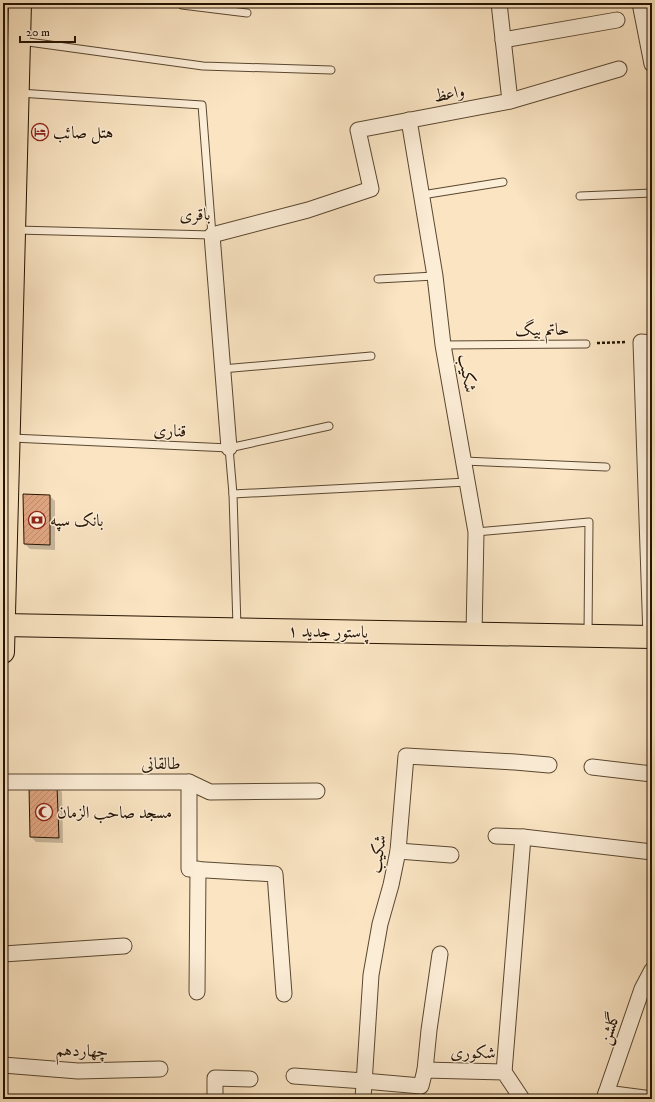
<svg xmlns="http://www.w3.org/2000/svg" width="655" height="1102" viewBox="0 0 655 1102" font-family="'IM FELL DW Pica',Amiri,serif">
  <defs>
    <pattern id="building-hatch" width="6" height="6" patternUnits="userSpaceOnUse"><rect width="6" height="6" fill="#e0a682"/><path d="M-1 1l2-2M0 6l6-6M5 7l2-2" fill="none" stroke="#c08e6e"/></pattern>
  </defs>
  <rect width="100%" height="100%" fill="#fae4c2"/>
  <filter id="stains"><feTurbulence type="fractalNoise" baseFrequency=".005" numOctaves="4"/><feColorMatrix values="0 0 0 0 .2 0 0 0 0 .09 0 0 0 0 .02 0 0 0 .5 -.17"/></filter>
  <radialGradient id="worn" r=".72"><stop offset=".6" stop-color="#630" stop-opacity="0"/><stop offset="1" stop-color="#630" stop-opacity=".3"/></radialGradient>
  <g fill="#0003">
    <path d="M50 496 55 501V550L30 549 25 544Z"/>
    <path d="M57 787 62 792 63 843 36 842 31 837Z"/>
  </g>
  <g fill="url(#building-hatch)" stroke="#251300">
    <path d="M23 494 50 495V545L24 544Z"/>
    <path d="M29 786H57L59 838 30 837Z"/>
  </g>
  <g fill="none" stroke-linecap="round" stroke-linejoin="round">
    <g stroke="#5a4730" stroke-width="9">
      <g id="service">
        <path d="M182 3V5L247 13"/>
        <path d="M21 41 203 66 331 70"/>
        <path d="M422 195 503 182"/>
        <path d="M580 196 652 193"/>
        <path d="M16 230 212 235 202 105 19 93"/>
        <path d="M378 279 435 276"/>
        <path d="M443 345 586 344"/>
        <path d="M222 369 371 356"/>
        <path d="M12 438 229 448 329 426"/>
        <path d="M229 448 233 494 237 627"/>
        <path d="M464 461 606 467"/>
        <path d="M233 494 467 482"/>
        <path d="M476 532 589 522 588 634"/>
      </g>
    </g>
    <g stroke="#5a4730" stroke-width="17">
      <g id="minor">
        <path d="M640 3 652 64"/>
        <path d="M503 40 617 20"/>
        <path d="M510 101 619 69"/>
        <path d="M409 120 435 276 443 345 476 532 474 634"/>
        <path d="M229 448 212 235 308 210 371 189 358 130 510 101 499 3"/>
        <path d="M651 637 641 342 652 343"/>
        <path d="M592 767 652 774"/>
        <path d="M3 782H189L210 792 317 791"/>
        <path d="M189 782V869L275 874 284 994"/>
        <path d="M496 836 523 837 652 852"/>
        <path d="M398 851 451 855"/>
        <path d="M3 954 124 946"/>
        <path d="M197 992 198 869"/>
        <path d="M3 1065 78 1071 160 1069"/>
        <path d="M425 1070 429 1030 440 954"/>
        <path d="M504 1072 523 837"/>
        <path d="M294 1076 364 1081 421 1086 425 1070 504 1072 522 1099"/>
        <path d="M606 1093 652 1099"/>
        <path d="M215 1099V1078L250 1079"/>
        <path d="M363 1099 371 975 380 924 391 885 398 851 406 756 515 762 549 765"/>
        <path d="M604 1099 642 989 652 970"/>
      </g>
    </g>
    <g stroke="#251300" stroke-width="24">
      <g id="primary">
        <path d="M3 625 652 637"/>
        <path d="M3 652 20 3"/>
      </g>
    </g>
    <path stroke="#251300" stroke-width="2.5" stroke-dasharray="3 2" stroke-linecap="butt" d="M597 343 626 342"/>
    <use href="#service" stroke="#fcedd7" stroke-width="7"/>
    <use href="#minor" stroke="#fcedd7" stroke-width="15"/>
    <use href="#primary" stroke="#fae4c2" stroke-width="22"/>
  </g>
  <defs>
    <g id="hotel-ring" transform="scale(0.9)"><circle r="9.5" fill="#fcedd7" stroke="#8f2418" stroke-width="1.5"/><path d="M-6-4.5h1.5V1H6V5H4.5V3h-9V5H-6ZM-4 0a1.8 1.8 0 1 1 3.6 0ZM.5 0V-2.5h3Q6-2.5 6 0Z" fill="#8f2418"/></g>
    <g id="bank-ring" transform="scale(0.9)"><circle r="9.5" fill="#fcedd7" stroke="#8f2418" stroke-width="1.5"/><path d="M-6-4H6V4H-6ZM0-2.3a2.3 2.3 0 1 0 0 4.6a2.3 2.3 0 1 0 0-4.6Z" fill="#8f2418"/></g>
    <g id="mosque-ring" transform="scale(0.9)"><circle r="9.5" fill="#fcedd7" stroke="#8f2418" stroke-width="1.5"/><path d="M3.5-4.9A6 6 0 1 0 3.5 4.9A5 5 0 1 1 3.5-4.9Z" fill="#8f2418"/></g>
  </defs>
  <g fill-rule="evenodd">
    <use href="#hotel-ring" x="40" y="132"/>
    <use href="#bank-ring" x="37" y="520"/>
    <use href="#mosque-ring" x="44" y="812"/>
  </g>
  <g text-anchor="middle" stroke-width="3" stroke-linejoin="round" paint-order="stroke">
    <g font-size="17" fill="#251300" stroke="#fcedd7">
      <text transform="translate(449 93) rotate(-11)" y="6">واعظ</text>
      <text transform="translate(195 214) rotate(-1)" y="6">باقری</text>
      <text transform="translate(542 329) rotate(-1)" y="6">حاتم بیگ</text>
      <text transform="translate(468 373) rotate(80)" y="6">شکیب</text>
      <text transform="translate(170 430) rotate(3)" y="6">قناری</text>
      <text transform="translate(328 631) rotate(1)" y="6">پاستور جدید ۱</text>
      <text x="161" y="769">طالقانی</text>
      <text transform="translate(377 854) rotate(-81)" y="6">شکیب</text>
      <text transform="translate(609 1028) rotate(-71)" y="6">گلشن</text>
      <text transform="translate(82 1050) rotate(2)" y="6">چهاردهم</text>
      <text transform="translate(473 1052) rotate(1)" y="6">شکوری</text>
    </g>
    <g font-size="17" fill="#251300" stroke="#fcedd7" text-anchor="start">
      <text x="53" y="138">هتل صائب</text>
      <text x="50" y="526">بانک سپه</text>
      <text x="57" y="818">مسجد صاحب الزمان</text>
    </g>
  </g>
  <rect width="655" height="1102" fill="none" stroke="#fae4c2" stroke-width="16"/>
  <rect x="4" y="4" width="647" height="1094" fill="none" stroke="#251300" stroke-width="2"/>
  <rect x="8" y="8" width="639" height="1086" fill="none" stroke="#251300"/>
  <path d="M20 36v6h55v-6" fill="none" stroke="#251300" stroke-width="2"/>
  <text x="26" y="36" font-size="12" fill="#251300" stroke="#fcedd7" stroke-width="3" paint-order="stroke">20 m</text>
  <rect width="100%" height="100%" filter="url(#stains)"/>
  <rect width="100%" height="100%" fill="url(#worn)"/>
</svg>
